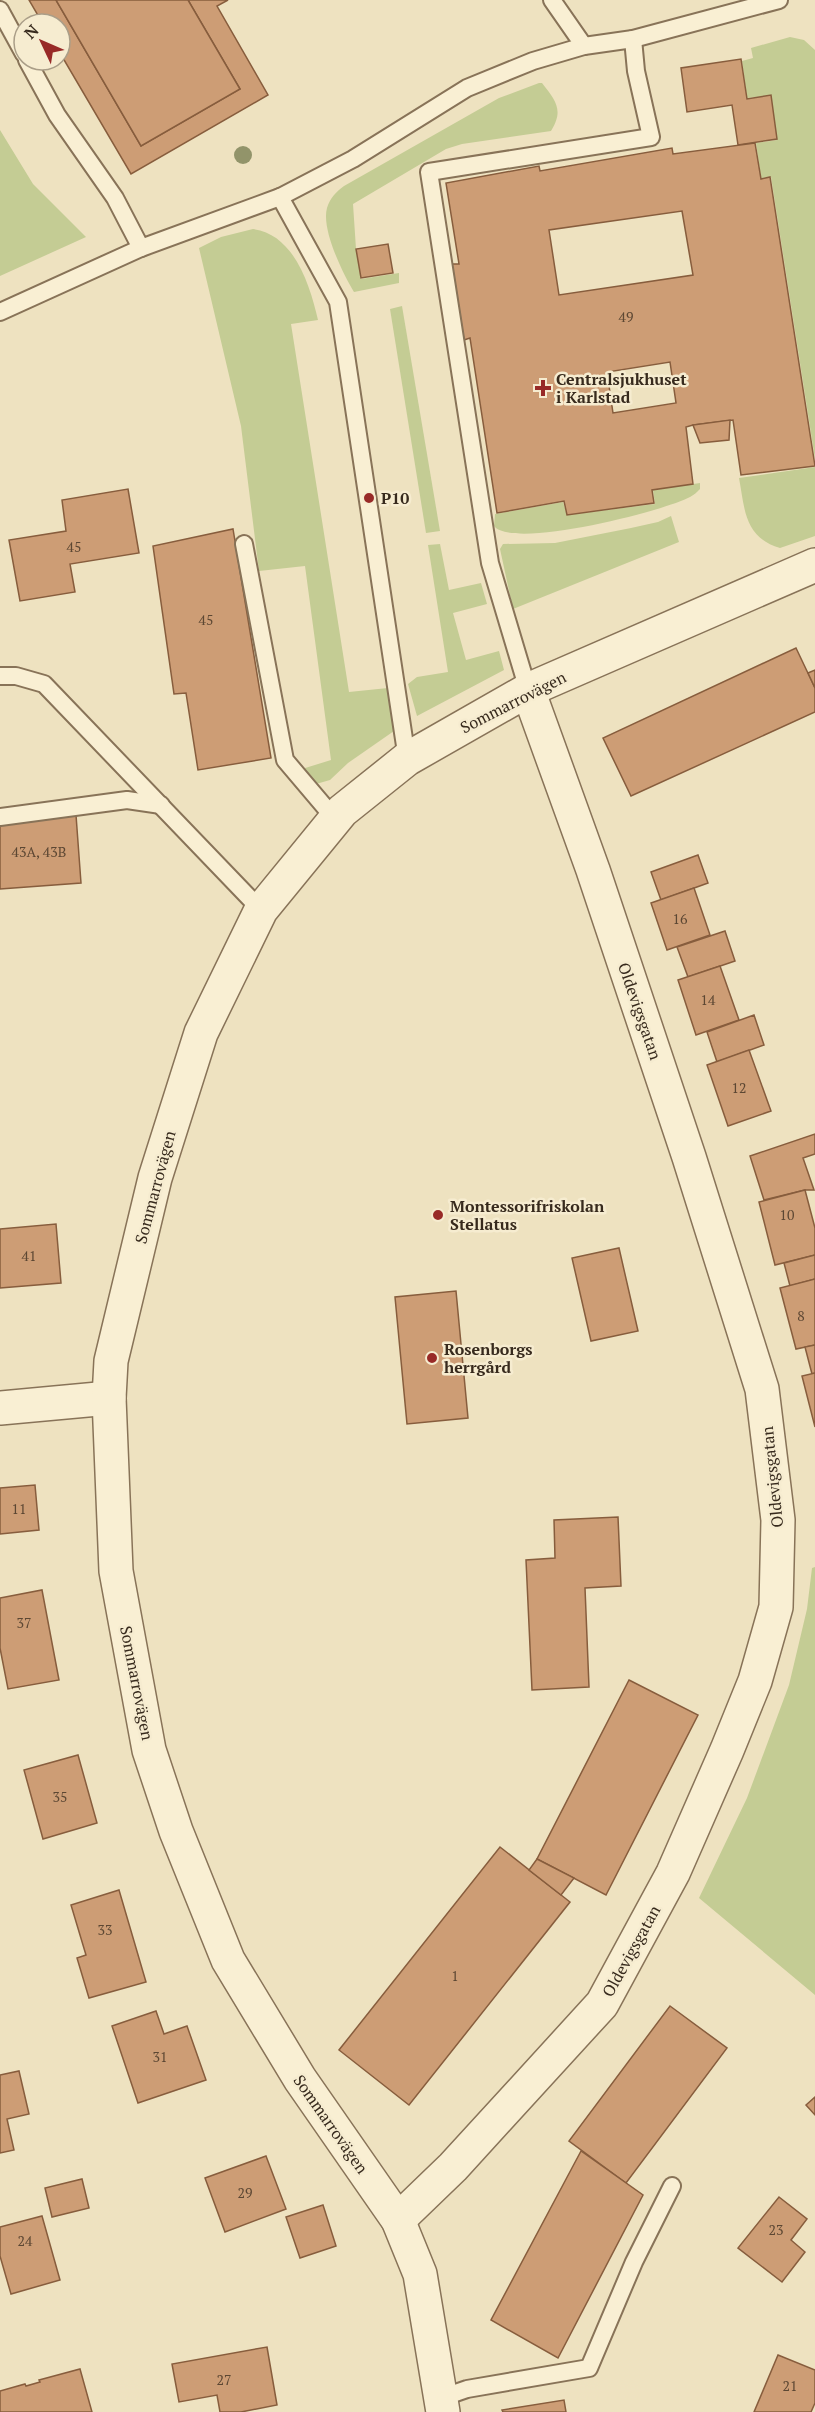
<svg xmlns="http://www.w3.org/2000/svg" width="815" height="2412" viewBox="0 0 815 2412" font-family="'PT Serif',serif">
  <rect width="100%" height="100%" fill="#eee2c0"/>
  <g fill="#c4cc94">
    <path d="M790 37 804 40 815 50V459L771 177 761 178 756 143 777 140 771 96 747 98 742 61 753 58 751 48Z"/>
    <path d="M539 83H542C556 101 564 110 551 131L462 144 446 149 353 204 356 249 361 279 399 273V283L354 292C343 274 321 229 327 208 330 198 336 192 344 186L499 98Z"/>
    <path d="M0 130 33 184 86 237 0 276Z"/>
    <path d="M253 229C294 234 310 285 318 320L291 324 349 692 388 688 394 731 348 763 330 780 316 784 302 769 331 760 305 566 259 571 241 426 199 248 221 237Z"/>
    <path d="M402 306 440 531 426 533 390 309Z"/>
    <path d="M815 467V536L780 548C744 537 745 510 739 478Z"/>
    <path d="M700 483V489C697 492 694 495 690 497 664 511 513 550 494 526L495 514 563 502 567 515 655 504 653 490Z"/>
    <path d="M671 516 679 542 513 609 500 549 503 544 555 543 631 528 658 522Z"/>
    <path d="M440 544 449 590 481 583 487 604 453 613 466 660 499 651 504 670 417 716 408 684 417 677 448 672 428 545Z"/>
    <path d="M815 1567V1995L699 1898 747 1798 789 1685 807 1609 812 1568Z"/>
  </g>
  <g fill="#cd9d75" stroke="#875d3d" stroke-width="1.5" fill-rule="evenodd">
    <path d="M29 0H56L141 146 240 89 188 0H228L217 6 268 95 131 174 60 53V24H43Z"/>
    <path d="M56 0H188L240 89 141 146Z"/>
    <path d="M741 59 747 99 771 95 777 139 738 145 732 105 687 112 681 68Z"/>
    <path d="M755 143 761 179 770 177 815 466 741 475 733 420 693 425 686 427 693 484 652 490 654 503 567 515 564 501 497 513 470 338 464 340 452 264H459L446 183 539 166 540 171 672 148 673 154ZM682 211 693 275 559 295 549 230ZM670 362 676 403 613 413 607 372Z"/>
    <path d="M388 244 393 273 361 278 356 249Z"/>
    <path d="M730 420 729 440 700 443 693 425Z"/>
    <path d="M128 489 139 553 70 564 75 592 20 601 9 540 66 531 62 500Z"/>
    <path d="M233 529 271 758 198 770 186 693 174 694 153 546Z"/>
    <path d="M796 648 815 688V712L631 796 603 738Z"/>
    <path d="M815 670V688L808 673Z"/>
    <path d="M76 815 81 883 0 889V822Z"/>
    <path d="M698 855 708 883 661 900 651 872Z"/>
    <path d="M694 888 710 935 667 950 651 903Z"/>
    <path d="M725 931 735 961 688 977 677 947Z"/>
    <path d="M720 966 739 1020 696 1035 678 980Z"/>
    <path d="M754 1015 764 1045 717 1062 707 1032Z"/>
    <path d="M749 1050 771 1111 728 1126 707 1065Z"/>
    <path d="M815 1134V1154L803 1158 814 1190H805L764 1200 750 1156Z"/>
    <path d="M805 1190 815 1228V1255L775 1265 759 1202Z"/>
    <path d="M56 1224 61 1283 0 1288V1229Z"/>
    <path d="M619 1248 638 1331 591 1341 572 1258Z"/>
    <path d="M815 1255V1279L790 1286 784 1263Z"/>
    <path d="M815 1279V1345L796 1349 780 1288Z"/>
    <path d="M456 1291 468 1418 407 1424 395 1297Z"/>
    <path d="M815 1345V1373L812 1374 805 1347Z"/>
    <path d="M815 1373V1427L802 1376Z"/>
    <path d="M35 1485 39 1530 0 1534V1488Z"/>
    <path d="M618 1517 621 1586 585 1588 589 1687 532 1690 526 1560 555 1558 554 1520Z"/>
    <path d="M42 1590 59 1680 8 1689 0 1648V1598Z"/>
    <path d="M629 1680 698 1715 606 1895 537 1859Z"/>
    <path d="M78 1755 97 1823 43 1839 24 1770Z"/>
    <path d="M500 1847 570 1902 409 2105 339 2050Z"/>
    <path d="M537 1859 574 1878 561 1895 529 1870Z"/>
    <path d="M119 1890 146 1982 89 1998 77 1958 86 1955 71 1905Z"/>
    <path d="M670 2006 727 2048 626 2183 569 2141Z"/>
    <path d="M156 2011 164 2034 187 2026 206 2080 138 2103 112 2026Z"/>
    <path d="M19 2071 29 2114 7 2119 14 2150 0 2153V2075Z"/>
    <path d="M815 2097V2115L806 2105Z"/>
    <path d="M581 2151 643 2195 558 2358 491 2320Z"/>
    <path d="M266 2156 286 2209 225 2232 205 2178Z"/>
    <path d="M82 2179 89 2208 52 2217 45 2188Z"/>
    <path d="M779 2197 807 2219 791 2240 805 2252 782 2282 738 2248Z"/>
    <path d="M323 2205 336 2246 300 2258 286 2217Z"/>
    <path d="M42 2216 60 2280 11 2294 0 2256V2227Z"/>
    <path d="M267 2347 277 2405 241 2412H220L217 2395 179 2402 172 2364Z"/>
    <path d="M778 2355 815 2370V2403L811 2412H754Z"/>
    <path d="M80 2369 92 2412H0V2391L25 2384 26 2386 40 2382 39 2380Z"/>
    <path d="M564 2400 566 2412H503L502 2410Z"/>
  </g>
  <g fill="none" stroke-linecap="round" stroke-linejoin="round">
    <g stroke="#887358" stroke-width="20">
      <g id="service">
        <path d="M552 0 584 46"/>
        <path d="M0 10 24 54"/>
        <path d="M27 60 57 115 115 198 141 248 280 197 353 159 467 88 533 61 584 46 633 39 779 0"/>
        <path d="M280 197 338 302 407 759"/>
        <path d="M0 312 141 248"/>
        <path d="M244 544 285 760 335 819"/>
        <path d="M0 676H16L44 684 261 910"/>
        <path d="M528 690 490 563 429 172 651 137 636 71 633 39"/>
        <path d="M0 817 127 800 161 805"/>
        <path d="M441 2398 467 2389 589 2368 634 2262 672 2186"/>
      </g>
    </g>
    <g stroke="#887358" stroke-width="36">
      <g id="minor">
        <path d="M0 1408 109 1398"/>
        <path d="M398 2220 453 2167 602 2004 673 1873 727 1750 755 1681 776 1607 778 1520 762 1389 689 1157 593 870 528 690"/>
        <path d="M443 2412 420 2274 398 2220 300 2079 228 1960 176 1831 149 1750 116 1571 109 1398 111 1361 155 1178 201 1033 261 910 342 811 407 759 528 690 815 565"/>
      </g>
    </g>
    <use href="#service" stroke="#f9efd3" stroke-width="16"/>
    <use href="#minor" stroke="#f9efd3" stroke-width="33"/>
  </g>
  <circle fill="#92946a" cx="243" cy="155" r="9"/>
  <g fill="#982a27" stroke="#f6ecd0" stroke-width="2">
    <path d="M540 379h6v6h6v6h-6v6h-6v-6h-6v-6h6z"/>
    <circle cx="369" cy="498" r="6"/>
    <circle cx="438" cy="1215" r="6"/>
    <circle cx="432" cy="1358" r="6"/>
  </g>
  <g text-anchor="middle" stroke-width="5" stroke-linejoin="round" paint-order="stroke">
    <g font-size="14" fill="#5c4733">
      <text x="626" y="322">49</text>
      <text x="74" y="552">45</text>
      <text x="206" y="625">45</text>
      <text x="39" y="857">43A, 43B</text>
      <text x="680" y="924">16</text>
      <text x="708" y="1005">14</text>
      <text x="739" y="1093">12</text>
      <text x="787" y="1220">10</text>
      <text x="29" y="1261">41</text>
      <text x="801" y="1321">8</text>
      <text x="19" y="1514">11</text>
      <text x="24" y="1628">37</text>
      <text x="60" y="1802">35</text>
      <text x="105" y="1935">33</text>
      <text x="455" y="1981">1</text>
      <text x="160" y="2062">31</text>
      <text x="245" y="2198">29</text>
      <text x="776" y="2235">23</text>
      <text x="25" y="2246">24</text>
      <text x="224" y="2385">27</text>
      <text x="790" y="2391">21</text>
    </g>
    <g font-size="16" font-weight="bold" fill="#372a1d" stroke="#f6ecd0" text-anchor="start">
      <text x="556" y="385">Centralsjukhuset<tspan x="556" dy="18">i Karlstad</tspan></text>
      <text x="381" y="504">P10</text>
      <text x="450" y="1212">Montessorifriskolan<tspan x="450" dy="18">Stellatus</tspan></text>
      <text x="444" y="1355">Rosenborgs<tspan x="444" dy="18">herrgård</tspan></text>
    </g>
    <g font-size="16" fill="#372a1d" stroke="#f6ecd0">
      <text transform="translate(513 702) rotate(-27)" y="6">Sommarrovägen</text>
      <text transform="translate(640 1011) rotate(71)" y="6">Oldevigsgatan</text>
      <text transform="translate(155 1187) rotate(-75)" y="6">Sommarrovägen</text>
      <text transform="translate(772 1477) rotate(-96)" y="6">Oldevigsgatan</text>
      <text transform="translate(137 1683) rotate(79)" y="6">Sommarrovägen</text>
      <text transform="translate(631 1951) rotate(-61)" y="6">Oldevigsgatan</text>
      <text transform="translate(331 2124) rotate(55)" y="6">Sommarrovägen</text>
    </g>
  </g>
  <g transform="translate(42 42) rotate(314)"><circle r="28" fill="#f6ecd0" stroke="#aa9e88" stroke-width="1.5"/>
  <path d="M0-4.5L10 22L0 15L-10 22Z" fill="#982a27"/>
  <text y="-9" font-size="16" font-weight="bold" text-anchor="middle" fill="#372a1d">N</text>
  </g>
</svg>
